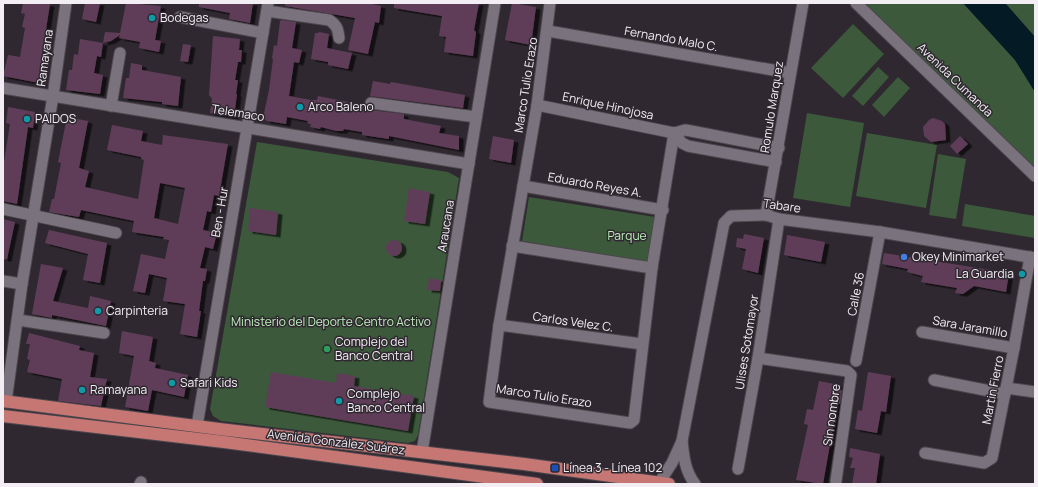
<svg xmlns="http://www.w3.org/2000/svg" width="1038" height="487" viewBox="0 0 1038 487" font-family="Manrope,sans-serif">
  <defs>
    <filter id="shadow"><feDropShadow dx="4.5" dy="2.5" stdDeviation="0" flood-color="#0009"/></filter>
  </defs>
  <rect width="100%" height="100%" fill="#2f2830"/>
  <g fill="#3c593b">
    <path d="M857 3H963L1015 60 1035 92V169Z"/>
    <path d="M1005 3H1035V37Z"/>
    <path d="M853 24 884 54 843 98 811 68Z"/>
    <path d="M878 67 889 77 863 106 852 96Z"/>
    <path d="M898 77 910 88 884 117 872 105Z"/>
    <path d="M807 113 864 123 850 207 793 198Z"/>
    <path d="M867 133 937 145 926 208 856 196Z"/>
    <path d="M257 142 448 172 459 178 418 435 415 441 408 443 221 421 213 416 210 409Z"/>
    <path d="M938 154 966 159 956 219 929 215Z"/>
    <path d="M529 197 655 217 648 263 522 241Z"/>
    <path d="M965 204 1035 216V238L962 226Z"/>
  </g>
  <path fill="#041a25" d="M963 3H1005L1035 37V92L1015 60Z"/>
  <g fill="#5f3e58" fill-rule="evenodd" filter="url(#shadow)">
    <path d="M23 3 50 4 41 61H43L39 83 3 76 8 55 20 57 25 28 22 27 25 14 21 13Z"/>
    <path d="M85 3H100L96 22 82 19Z"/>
    <path d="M126 3 161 6 155 40 161 41 159 52 139 48 140 42 119 38 120 35 111 41 103 43 101 57 97 56 94 73 103 75 100 94 66 90 69 70H72L74 54 78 55 80 39 103 43 105 32 120 33Z"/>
    <path d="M199 3H253L250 23 229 19 230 13 199 7Z"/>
    <path d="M285 3H368L381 6 379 23 375 22 368 54 348 50 355 18 285 6Z"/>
    <path d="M394 3H479L474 30 476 32 473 56 444 52 446 37 439 36 442 16 394 8Z"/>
    <path d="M512 3 536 7 531 45 505 40Z"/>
    <path d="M282 20 296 22 292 48 302 50 299 63 294 62 289 96 311 100H317L318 96 348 102V104L365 107 370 110 404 114V119L441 126 439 133 459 136V150L389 136V139L362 135V132L344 129 343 131H336L321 127 320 129 310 127 311 124 307 123 308 121 287 117 286 124 267 121 263 118 269 90 273 59 272 58 274 45 277 46 280 21Z"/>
    <path d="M319 32 329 34 327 48 352 53 348 69 328 65V62L311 59 315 33H318Z"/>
    <path d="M213 36 240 39 239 50H242L241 62H238L235 80H238L236 94H237L234 117 210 113 212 99 209 95Z"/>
    <path d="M183 44 191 45 188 62 180 61Z"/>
    <path d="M131 63 142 65V70L181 77 178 106 162 104V102L123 98 126 78H129Z"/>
    <path d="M373 81 390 84 391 82 465 95 463 108 370 96Z"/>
    <path d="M8 107 35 112 33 128 28 127 17 204 3 201V168L10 124 6 123Z"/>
    <path d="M67 117 88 121 79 168 89 171 85 187 138 199 144 160 141 159V157L107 150 112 125 143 131 141 141 162 145 163 135 228 144 219 196 214 195 211 212 207 211 203 230 217 233 213 249 205 247 200 268 207 269 205 281H203L199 311H201L197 337 180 334 185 304 163 301 167 278 149 274 145 293 133 291 141 254 165 259 169 240 163 239 164 237 132 232 134 221 81 210 79 217 49 212 52 199H54L61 163 58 162ZM160 183 185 188 178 224 154 218Z"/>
    <path d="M933 118 942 121 945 124 946 140 931 142 924 136 923 127 929 120Z"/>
    <path d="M493 136 514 140 511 163 489 159Z"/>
    <path d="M960 136 968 144 957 154 950 146Z"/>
    <path d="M409 188 430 192 425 224 404 221Z"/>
    <path d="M250 208 278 212 276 235 248 231Z"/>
    <path d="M3 219 15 222 7 259H3Z"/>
    <path d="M49 230 107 243 100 283 83 280 88 254 45 243Z"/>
    <path d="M744 234 764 238 758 273 742 269 746 249 736 247 737 238 743 239Z"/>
    <path d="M787 235 825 242 821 262 784 255Z"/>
    <circle cx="394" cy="248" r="8"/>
    <path d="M884 253 1009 273 1006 292 974 286 963 294 955 293 957 288 921 282 923 276 907 272 908 269 882 264Z"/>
    <path d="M41 264 63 268 53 301 88 308 90 296 111 301 106 326 52 315V318L32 314Z"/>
    <path d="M429 278 441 280 440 291 427 290Z"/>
    <path d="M122 331 153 337 149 361 156 363 155 368 188 375 184 397 152 390 148 411 125 407 134 356 119 353Z"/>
    <path d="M29 333 80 346 79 350 94 353 90 377 107 379 101 406 58 401 62 379 27 372 30 360 27 359 30 344H26Z"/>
    <path d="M271 372 336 383 337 373 355 376 354 386 414 396 408 431 265 407Z"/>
    <path d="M868 372 891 376 886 412 881 411 877 433 855 429 858 410 862 411Z"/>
    <path d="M819 381 839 385 838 390H842L840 404 838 403 836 410 823 484 796 480 808 425 804 424 807 409 813 410Z"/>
    <path d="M850 448 880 454 876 484H852L855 468H850L853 458 849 457Z"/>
  </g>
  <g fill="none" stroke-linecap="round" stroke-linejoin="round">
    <g stroke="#4c464d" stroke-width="13">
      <g id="minor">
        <path d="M550 3 537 105 499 325 489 402 630 423 634 420 652 268 674 133"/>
        <path d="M856 3 1035 176"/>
        <path d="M267 11 329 20C337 25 338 29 339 38"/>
        <path d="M180 17 263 33"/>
        <path d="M548 31 790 73"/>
        <path d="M3 88 469 164"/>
        <path d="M371 103 476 117"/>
        <path d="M537 105 674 133 685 130 691 131 779 148"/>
        <path d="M111 106 120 53"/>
        <path d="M674 133 682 143 688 146 776 162"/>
        <path d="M523 186 663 210"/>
        <path d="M3 209 116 233"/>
        <path d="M766 215 803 3"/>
        <path d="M512 246 652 268"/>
        <path d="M3 281 22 284"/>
        <path d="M18 320 104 333"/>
        <path d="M499 325 642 344"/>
        <path d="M922 332 1014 348"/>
        <path d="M758 358 847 371 851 375 836 481"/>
        <path d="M856 361 880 232"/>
        <path d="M934 380 1005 394"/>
        <path d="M1006 388 1035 392"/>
        <path d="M6 402 22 284 53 96 66 3"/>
        <path d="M197 426 268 3"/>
        <path d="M682 441C684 458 685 471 695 484"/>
        <path d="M422 452 495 3"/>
        <path d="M925 453 984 463 992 458 1014 348 1030 257"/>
        <path d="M738 469 758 358 779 219"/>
        <path d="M659 483 672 463 682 441 724 223 731 216 766 215 779 219 880 232 1035 258"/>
        <path d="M140 484 141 482"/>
      </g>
    </g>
    <g stroke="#4c464d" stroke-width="14">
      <g id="major">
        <path d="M3 401 219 429 524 464 669 484"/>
        <path d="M3 416 224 442 537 484"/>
      </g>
    </g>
    <use href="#minor" stroke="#7a727c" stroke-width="11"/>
    <use href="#major" stroke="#c67773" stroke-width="12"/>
  </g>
  <g fill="#0f9aa8" stroke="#2f2830" stroke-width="1.5">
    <circle cx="152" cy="18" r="4"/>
    <circle cx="300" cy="107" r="4"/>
    <circle cx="27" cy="119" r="4"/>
    <circle cx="1022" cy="274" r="4"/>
    <circle cx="98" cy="311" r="4"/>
    <circle cx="172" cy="383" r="4"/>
    <circle cx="82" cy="390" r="4"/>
    <circle cx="339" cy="401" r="4"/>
  </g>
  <circle fill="#3f7fe0" stroke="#2f2830" stroke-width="1.5" cx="904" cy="257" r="4"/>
  <circle fill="#2e9e5b" stroke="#2f2830" stroke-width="1.5" cx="327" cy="349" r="4"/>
  <rect fill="#1a4fb4" stroke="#2f2830" stroke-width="1.5" x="551" y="464" width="8" height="8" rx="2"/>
  <g text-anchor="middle" stroke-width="3" stroke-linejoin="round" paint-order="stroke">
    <g font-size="12" fill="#f3eef4" stroke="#2f2830" text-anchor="start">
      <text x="160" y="22">Bodegas</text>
      <text x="308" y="111">Arco Baleno</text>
      <text x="35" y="123">PAIDOS</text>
      <text x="912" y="261">Okey Minimarket</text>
      <text x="1014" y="278" text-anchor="end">La Guardia</text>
      <text x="106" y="315">Carpinteria</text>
      <text x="335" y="346">Complejo del<tspan x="335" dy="14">Banco Central</tspan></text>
      <text x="180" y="387">Safari Kids</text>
      <text x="90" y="394">Ramayana</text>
      <text x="347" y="398">Complejo<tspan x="347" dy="14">Banco Central</tspan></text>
      <text x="563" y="472">Línea 3 - Línea 102</text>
    </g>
    <g font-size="12" fill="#f3eef4" stroke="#2f2830">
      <text transform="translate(671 39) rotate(10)" y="4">Fernando Malo C.</text>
      <text transform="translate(45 58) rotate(-82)" y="4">Ramayana</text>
      <text transform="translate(955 80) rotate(44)" y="4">Avenida Cumanda</text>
      <text transform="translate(526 85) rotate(-81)" y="4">Marco Tulio Erazo</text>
      <text transform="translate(608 106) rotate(12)" y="4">Enrique Hinojosa</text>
      <text transform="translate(772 107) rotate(-81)" y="4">Romulo Marquez</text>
      <text transform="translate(238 113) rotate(9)" y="4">Telemaco</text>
      <text transform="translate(595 185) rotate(10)" y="4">Eduardo Reyes A.</text>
      <text transform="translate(782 206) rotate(8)" y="4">Tabare</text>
      <text transform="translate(220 212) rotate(-80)" y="4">Ben - Hur</text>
      <text transform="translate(446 226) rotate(-81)" y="4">Araucana</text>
      <text transform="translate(856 294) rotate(-79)" y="4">Calle 36</text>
      <text transform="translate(573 322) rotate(8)" y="4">Carlos Velez C.</text>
      <text transform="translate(970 327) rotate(10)" y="4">Sara Jaramillo</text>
      <text transform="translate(747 342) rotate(-81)" y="4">Ulises Sotomayor</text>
      <text transform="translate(993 390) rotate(-79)" y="4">Martin Fierro</text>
      <text transform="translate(544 396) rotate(9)" y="4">Marco Tulio Erazo</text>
      <text transform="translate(832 415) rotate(-82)" y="4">Sin nombre</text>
      <text transform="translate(336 442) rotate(7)" y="4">Avenida González Suárez</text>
    </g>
    <g font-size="12" fill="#bdf1bb" stroke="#2f2830">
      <text x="627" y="240">Parque</text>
      <text x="331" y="326">Ministerio del Deporte Centro Activo</text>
    </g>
  </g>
  <rect width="1038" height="487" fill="none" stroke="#f3eef4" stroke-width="8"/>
</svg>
